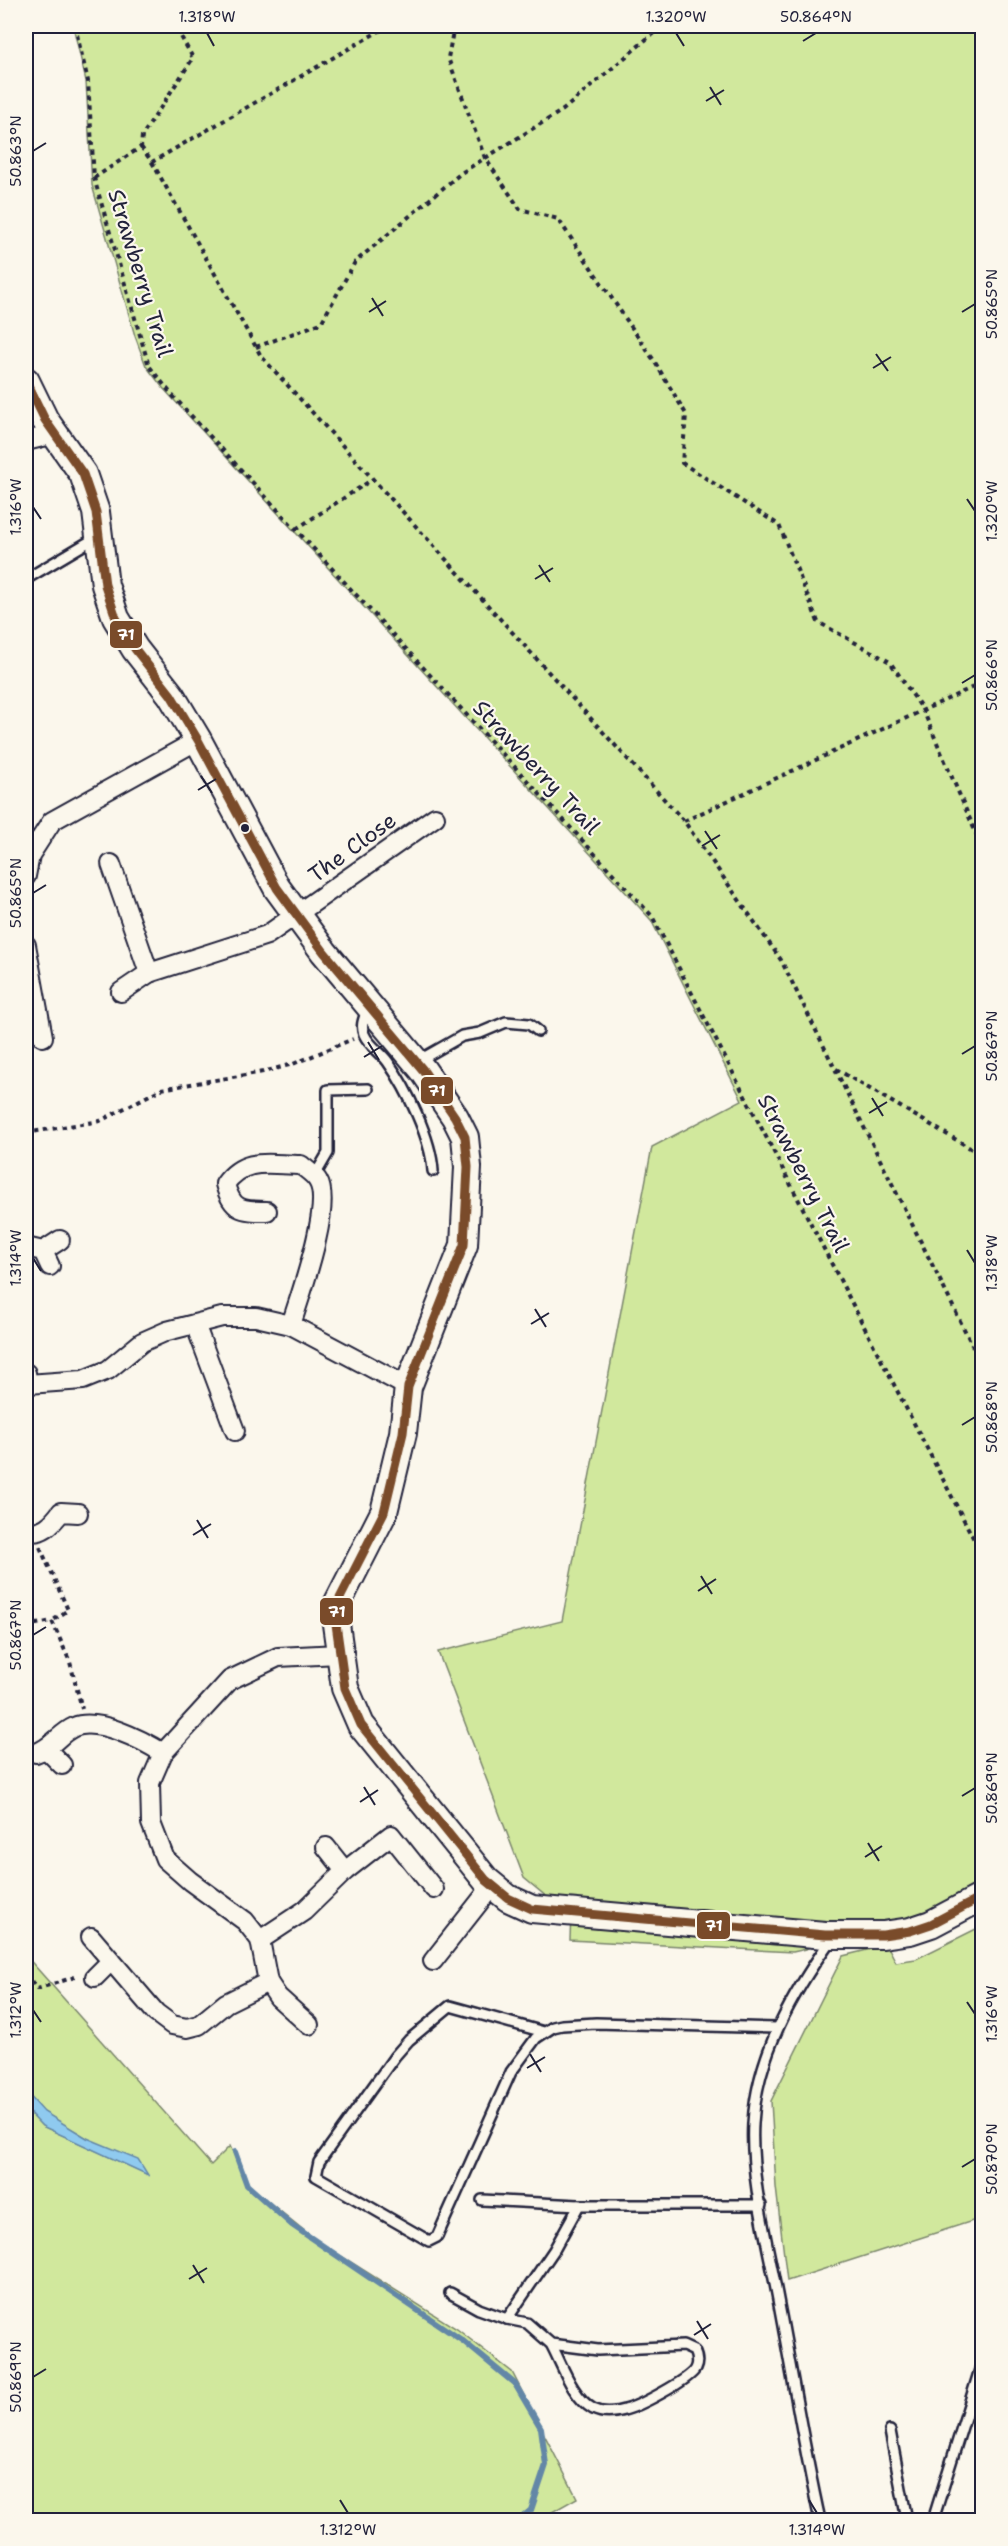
<svg xmlns="http://www.w3.org/2000/svg" width="1008" height="2546" viewBox="0 0 1008 2546" font-family="'Shantell Sans',sans-serif">
  <rect width="100%" height="100%" fill="#fbf7ec"/>
  <filter id="ink" filterUnits="userSpaceOnUse"><feTurbulence type="fractalNoise" baseFrequency=".0167" numOctaves="2"/><feDisplacementMap in="SourceGraphic" scale="12" xChannelSelector="R" yChannelSelector="G"/><feConvolveMatrix kernelMatrix="1 2 1 2 8 2 1 2 1" color-interpolation-filters="sRGB"/></filter>
  <g filter="url(#ink)">
    <g fill="#d1e89d" stroke="#7a856c" stroke-width="1.5">
      <path d="M73 26H982V1885L912 1921 825 1935 806 1949 793 1952 570 1940 571 1914 564 1911 524 1878 438 1652 562 1621 652 1147 742 1100 651 920 163 388 146 366 135 336 92 185 86 81Z"/>
      <path d="M982 1926V2218L787 2281 776 2187 771 2101 843 1956 887 1945 896 1962 916 1959Z"/>
      <path d="M26 1956 211 2165 230 2146 248 2185 316 2240 457 2329 512 2372 577 2498 538 2520H26V2109L42 2126 147 2174 43 2112 26 2092Z"/>
    </g>
    <path fill="#8fcaef" stroke="#6387a7" stroke-width="1.5" d="M26 2092 44 2112 87 2138 138 2159 148 2175 42 2126 26 2109Z"/>
    <g fill="none" stroke-linecap="round" stroke-linejoin="round">
      <path stroke="#6387a7" stroke-width="6" d="M235 2152 247 2185 292 2225 463 2341 515 2384 541 2428 546 2465 531 2510 519 2520"/>
      <g stroke="#22223b" stroke-width="14">
        <g id="lane">
          <path d="M26 579 97 537"/>
          <path d="M368 1007C365 1017 360 1024 364 1034 369 1046 381 1052 388 1062 407 1089 431 1138 433 1171"/>
          <path d="M418 1061 462 1036 480 1033 506 1022 529 1024 538 1031"/>
          <path d="M314 1177 328 1153V1090L368 1089"/>
          <path d="M544 2032 450 2006 409 2040 395 2056 319 2162 316 2176 429 2241 437 2237 511 2072 536 2038 553 2027 562 2025 596 2023 777 2028"/>
          <path d="M482 2200 579 2205H761"/>
          <path d="M450 2293 479 2309 507 2319 527 2323 551 2344 598 2350 683 2346 694 2351C697 2357 698 2363 695 2369 689 2380 638 2407 624 2410 614 2413 603 2414 593 2409 572 2397 562 2364 551 2344"/>
          <path d="M507 2319 554 2250 579 2205"/>
          <path d="M890 2431 907 2520"/>
          <path d="M820 2520C803 2444 791 2366 776 2289 766 2237 750 2175 753 2123 757 2054 793 1993 832 1938"/>
          <path d="M933 2520 982 2363"/>
        </g>
      </g>
      <g stroke="#22223b" stroke-width="22">
        <g id="street">
          <path d="M26 441 55 434"/>
          <path d="M111 864 149 973"/>
          <path d="M26 876 30 855 52 821 198 740"/>
          <path d="M26 945 43 1037"/>
          <path d="M121 992 149 973 267 935 435 817"/>
          <path d="M267 1211C241 1211 232 1210 225 1184 245 1156 270 1165 301 1165 307 1170 315 1175 318 1181 333 1205 300 1296 291 1325"/>
          <path d="M26 1247 43 1251 50 1266"/>
          <path d="M43 1251 60 1240"/>
          <path d="M195 1324 235 1431"/>
          <path d="M26 1373 28 1384 83 1380 108 1370 142 1342 167 1331 222 1317H256L291 1325 408 1387"/>
          <path d="M26 1531C42 1535 52 1524 61 1512L78 1513"/>
          <path d="M47 1750 62 1765"/>
          <path d="M36 1753C52 1748 60 1733 74 1727 98 1717 142 1740 163 1753"/>
          <path d="M326 1847 345 1871"/>
          <path d="M91 1937 156 2013 172 2025 187 2028 199 2025 226 2003 268 1982"/>
          <path d="M260 1940 304 1911 345 1871 391 1835 434 1889"/>
          <path d="M433 1961 492 1886"/>
          <path d="M95 1977 111 1961"/>
          <path d="M309 2025 278 1997 268 1982 260 1940 245 1921 190 1881 165 1859 151 1823 150 1783 163 1753 230 1680 278 1657 339 1654"/>
        </g>
      </g>
      <g stroke="#22223b" stroke-width="30">
        <path id="secondary" d="M26 381 45 420 83 474 96 512 105 585 116 618 135 649 171 695 198 740 277 888 324 952 423 1070 455 1117 465 1137 468 1167 464 1245 408 1387 403 1433 384 1512 337 1604 336 1624 345 1688 361 1725 486 1880 508 1898 532 1909 825 1935H883L910 1931 931 1924 982 1897"/>
      </g>
      <g stroke="#22223b" stroke-width="4" stroke-dasharray="4.5 4.5" stroke-linecap="butt">
        <path d="M75 26 88 81 94 178 149 366 173 396 652 916 982 1555"/>
        <path d="M454 26 448 58 485 158 520 209 558 219 653 359 686 414 682 463 779 525 818 622 890 662 923 710 982 847"/>
        <path d="M141 147 152 162 388 26"/>
        <path d="M152 162 261 356 684 821 781 960 982 1365"/>
        <path d="M94 178 141 147 142 136 193 58 175 26"/>
        <path d="M256 347 321 323 355 262 461 173 563 110 662 26"/>
        <path d="M296 529 373 479"/>
        <path d="M684 821 982 683"/>
        <path d="M836 1069 982 1155"/>
        <path d="M26 1133 100 1121 161 1089 263 1072 293 1064 353 1039"/>
        <path d="M40 1547 68 1610 52 1621"/>
        <path d="M26 1626 52 1621 70 1662 82 1709"/>
        <path d="M26 1974 37 1989 78 1976"/>
      </g>
      <use href="#lane" stroke="#fbf7ec" stroke-width="9"/>
      <use href="#street" stroke="#fbf7ec" stroke-width="18"/>
      <use href="#secondary" stroke="#fbf7ec" stroke-width="26"/>
      <g stroke="#fbf7ec" stroke-width="14">
        <path id="bus-1" d="M26 381 45 420 83 474 96 512 105 585 116 618 135 649 171 695 198 740 277 888 324 952 423 1070 455 1117 465 1137 468 1167 464 1245 408 1387 403 1433 384 1512 337 1604 336 1624 345 1688 361 1725 486 1880 508 1898 532 1909 825 1935H883L910 1931 931 1924 982 1897"/>
      </g>
      <use href="#bus-1" stroke="#7a4b2a" stroke-width="9"/>
    </g>
  </g>
  <path fill="none" stroke="#22223b" stroke-width="2" d="M207 33 214 46M676 33 684 46M803 41 816 33M710 87 721 105M706 101 724 90M33 151 46 143M372 298 383 316M369 312 386 301M962 312 975 304M876 354 888 371M873 368 891 357M967 499 975 511M33 507 41 519M539 565 550 582M535 579 553 568M962 683 975 675M201 776 212 793M198 790 216 779M705 831 717 849M702 846 720 835M33 893 46 885M368 1042 379 1060M962 1054 975 1046M364 1057 382 1046M872 1098 883 1116M869 1113 887 1102M967 1250 975 1263M33 1258 41 1271M535 1309 546 1327M531 1324 549 1313M962 1425 975 1417M197 1520 208 1538M193 1535 211 1524M701 1576 712 1594M698 1591 716 1579M33 1635 46 1627M364 1787 375 1805M962 1796 975 1788M360 1802 378 1790M868 1843 879 1861M865 1857 882 1846M967 2002 975 2014M33 2010 41 2022M530 2054 541 2072M527 2068 545 2057M962 2167 975 2159M193 2265 204 2283M189 2279 207 2268M697 2321 708 2339M694 2335 711 2324M33 2377 46 2369M340 2500 348 2513M809 2500 817 2513"/>
  <circle fill="#22223b" stroke="#fbf7ec" stroke-width="2" cx="245" cy="828" r="5"/>
  <g text-anchor="middle" stroke-width="4.5" stroke-linejoin="round" paint-order="stroke">
    <g font-size="22" fill="#22223b" stroke="#fbf7ec">
      <text transform="translate(141 273) rotate(73)" y="8">Strawberry Trail</text>
      <text transform="translate(537 767) rotate(47)" y="8">Strawberry Trail</text>
      <text transform="translate(352 847) rotate(-36)" y="8">The Close</text>
      <text transform="translate(804 1173) rotate(63)" y="8">Strawberry Trail</text>
    </g>
  </g>
  <g stroke="#fbf7ec" stroke-width="2">
    <rect x="109" y="620" width="34" height="29" rx="6" fill="#7a4b2a"/>
    <rect x="420" y="1076" width="34" height="29" rx="6" fill="#7a4b2a"/>
    <rect x="319" y="1597" width="35" height="29" rx="6" fill="#7a4b2a"/>
    <rect x="696" y="1911" width="35" height="29" rx="6" fill="#7a4b2a"/>
  </g>
  <g font-size="16" text-anchor="middle" font-weight="bold" fill="#fff">
    <text x="126" y="640">71</text>
    <text x="437" y="1096">71</text>
    <text x="337" y="1617">71</text>
    <text x="714" y="1931">71</text>
  </g>
  <rect width="1008" height="2546" fill="none" stroke="#fbf7ec" stroke-width="66"/>
  <rect x="33" y="33" width="942" height="2480" fill="none" stroke="#22223b" stroke-width="2"/>
  <g font-size="15" text-anchor="middle" fill="#22223b">
    <text x="207" y="22">1.318°W</text>
    <text x="676" y="22">1.320°W</text>
    <text x="816" y="22">50.864°N</text>
    <text transform="translate(16 151) rotate(-90)" y="5">50.863°N</text>
    <text transform="translate(992 304) rotate(-90)" y="5">50.865°N</text>
    <text transform="translate(16 507) rotate(-90)" y="5">1.316°W</text>
    <text transform="translate(992 511) rotate(-90)" y="5">1.320°W</text>
    <text transform="translate(992 675) rotate(-90)" y="5">50.866°N</text>
    <text transform="translate(16 893) rotate(-90)" y="5">50.865°N</text>
    <text transform="translate(992 1046) rotate(-90)" y="5">50.867°N</text>
    <text transform="translate(16 1258) rotate(-90)" y="5">1.314°W</text>
    <text transform="translate(992 1263) rotate(-90)" y="5">1.318°W</text>
    <text transform="translate(992 1417) rotate(-90)" y="5">50.868°N</text>
    <text transform="translate(16 1635) rotate(-90)" y="5">50.867°N</text>
    <text transform="translate(992 1788) rotate(-90)" y="5">50.869°N</text>
    <text transform="translate(16 2010) rotate(-90)" y="5">1.312°W</text>
    <text transform="translate(992 2014) rotate(-90)" y="5">1.316°W</text>
    <text transform="translate(992 2159) rotate(-90)" y="5">50.870°N</text>
    <text transform="translate(16 2377) rotate(-90)" y="5">50.869°N</text>
    <text x="348" y="2535">1.312°W</text>
    <text x="817" y="2535">1.314°W</text>
  </g>
</svg>
